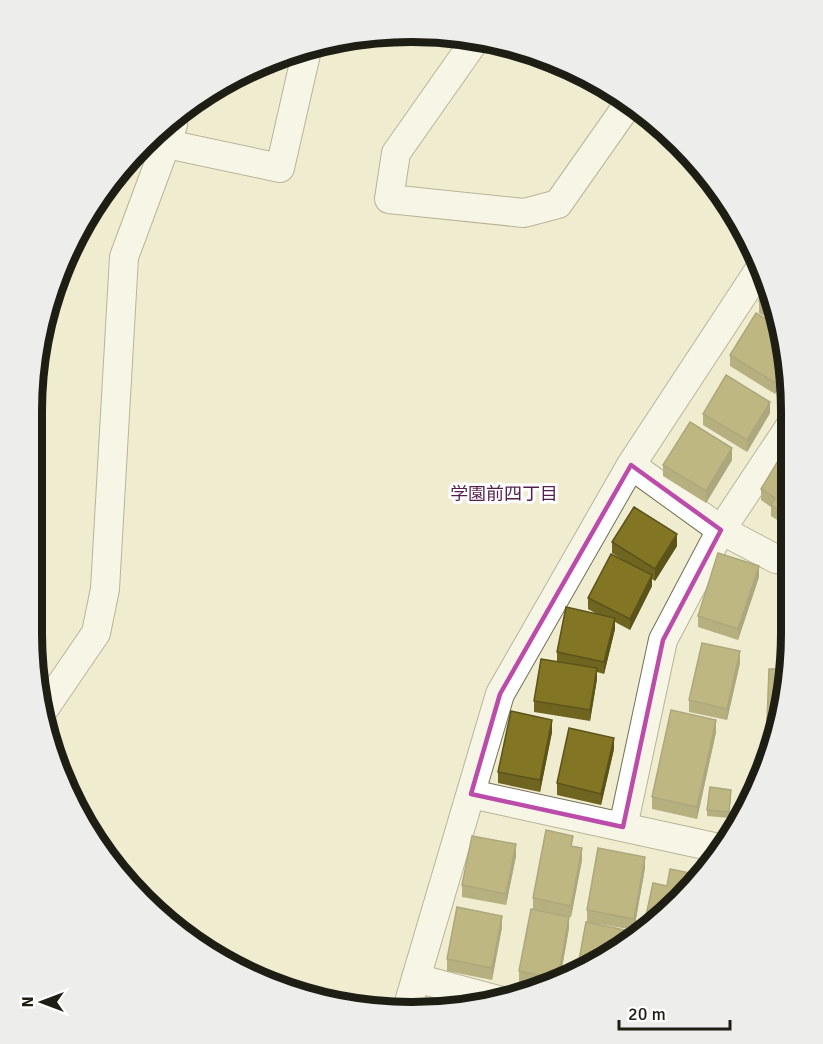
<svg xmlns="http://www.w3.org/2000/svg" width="823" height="1044" viewBox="0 0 823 1044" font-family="Signika,'Noto Sans JP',sans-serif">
  <rect width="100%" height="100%" fill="#f0ecd0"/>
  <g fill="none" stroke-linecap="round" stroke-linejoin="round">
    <g stroke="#737057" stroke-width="30">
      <g id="minor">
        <path d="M474 42 396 153 389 199 524 213 558 204 629 103"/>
        <path d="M167 144 280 168 306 54"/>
        <path d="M631 465 721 530 776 559"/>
        <path d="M42 712 96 633 105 589 124 257 173 125"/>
        <path d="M471 794 723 849"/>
        <path d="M623 827 663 640 721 530 790 426"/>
        <path d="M416 978 502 1001"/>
        <path d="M406 1012 500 694 631 465 761 267"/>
      </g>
    </g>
    <use href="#minor" stroke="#fff" stroke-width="28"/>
  </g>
  <g fill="#706520">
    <path d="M771 290 778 324 759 313V301Z"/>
    <path d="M779 327 775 394 730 366V355Z"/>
    <path d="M770 413 747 452 703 425V414Z"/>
    <path d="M789 454 788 527 771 516V507L761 500V489Z"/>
    <path d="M732 460 706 503 663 476V465Z"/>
    <path d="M612 542 677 546 655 581 652 579V586L630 630 615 622V629L604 674 597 672V679L590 721 534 712V701L557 661V652L597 614 588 609V598L625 561 612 553Z"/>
    <path d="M759 577 738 640 698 627V616Z"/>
    <path d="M780 627 786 628 784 706 766 751 769 669H778Z"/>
    <path d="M740 663 727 720 689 712V700Z"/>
    <path d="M552 732 540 792 498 783V772Z"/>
    <path d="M716 732 697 819 652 809V797Z"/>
    <path d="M614 749 601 805 557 795V783Z"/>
    <path d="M731 796 729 818 707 816V810Z"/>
    <path d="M573 847 582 860 571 917H569V928L560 979 541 987 519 983V971L533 910V898Z"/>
    <path d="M516 856 506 905 462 897V885Z"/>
    <path d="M645 868 634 930 587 922V910Z"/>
    <path d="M695 881 662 918 644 931V925Z"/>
    <path d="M502 927 492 980 447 971V959Z"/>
    <path d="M625 941 602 961 579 971V960Z"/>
  </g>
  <g fill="#5b531a">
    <path d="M786 365 788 373 775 394V383Z"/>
    <path d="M770 402V413L747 452V440Z"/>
    <path d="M732 448V460L706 503V491Z"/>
    <path d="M677 534V546L655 581V569Z"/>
    <path d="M759 566V577L738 640V629Z"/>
    <path d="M652 575V586L630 630V619Z"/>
    <path d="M615 618V629L604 674V662Z"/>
    <path d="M740 651V663L727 720V709Z"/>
    <path d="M597 668V679L590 721V710Z"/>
    <path d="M552 720V732L540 792V780Z"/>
    <path d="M716 720V732L697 819V807Z"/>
    <path d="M614 738V749L601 805V794Z"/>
    <path d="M516 844V856L506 905V894Z"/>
    <path d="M582 848V860L571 917V906Z"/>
    <path d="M645 857V868L634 930V919Z"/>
    <path d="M502 916V927L492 980V968Z"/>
    <path d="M569 917V928L560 979 558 980Z"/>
    <path d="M625 930V941L624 945 622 947Z"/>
  </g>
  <g fill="#827625" stroke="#5b531a" stroke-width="1.5">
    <path d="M769 285 771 290 776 311 759 301Z"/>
    <path d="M756 313 779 327 786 365 775 383 730 355Z"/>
    <path d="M726 375 770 402 747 440 703 414Z"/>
    <path d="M690 422 732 448 706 491 663 465Z"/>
    <path d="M784 451 789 454 788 516 771 505 775 498 761 489Z"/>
    <path d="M634 507 677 534 655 569 612 542Z"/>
    <path d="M718 553 759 566 738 629 698 616Z"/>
    <path d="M611 554 652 575 630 619 588 598Z"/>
    <path d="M566 607 615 618 604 662 557 652Z"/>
    <path d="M780 627 786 628 785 661H778Z"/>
    <path d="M702 643 740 651 727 709 689 700Z"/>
    <path d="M541 659 597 668 590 710 534 701Z"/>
    <path d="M769 669H785L784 706 767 748H766Z"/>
    <path d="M671 710 716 720 697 807 652 797Z"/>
    <path d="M511 711 552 720 540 780 498 772Z"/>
    <path d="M569 728 614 738 601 794 557 783Z"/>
    <path d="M710 787 731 790 729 812 707 810Z"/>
    <path d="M546 830 573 836 571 846 582 848 571 906 533 898Z"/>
    <path d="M472 836 516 844 506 894 462 885Z"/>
    <path d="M598 848 645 857 634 919 587 910Z"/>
    <path d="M670 869 695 874 693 882 662 918 650 927 644 925 653 883 667 886Z"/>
    <path d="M457 907 502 916 492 968 447 959Z"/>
    <path d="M531 909 569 917 558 979 519 971Z"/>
    <path d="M586 922 625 930 622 947 602 961 597 963 579 960Z"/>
    <path d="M573 970 578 971 572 974Z"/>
  </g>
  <path d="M0 0H823V1044H0ZM631 465 721 530 663 640 623 827 471 794 500 694Z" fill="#f0ecd0" fill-opacity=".55" fill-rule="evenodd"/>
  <path fill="none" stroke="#bb4caa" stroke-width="4.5" stroke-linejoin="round" d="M631 465 721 530 663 640 623 827 471 794 500 694Z"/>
  <g text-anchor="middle" stroke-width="6" stroke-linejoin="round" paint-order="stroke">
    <g font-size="18" fill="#541f4c" stroke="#fff">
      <text x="504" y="500">学園前四丁目</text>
    </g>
  </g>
  <path d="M0 0H823V1044H0ZM411 42H412A369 369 0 0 1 781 411V633A369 369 0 0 1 412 1002H411A369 369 0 0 1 42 633V411A369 369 0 0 1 411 42Z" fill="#ededec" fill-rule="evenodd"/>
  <path fill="none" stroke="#1f1e14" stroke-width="8" d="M411 42H412A369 369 0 0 1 781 411V633A369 369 0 0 1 412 1002H411A369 369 0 0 1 42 633V411A369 369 0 0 1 411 42Z"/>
  <g transform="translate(42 1002) rotate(270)" stroke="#ffffff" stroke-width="4.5" paint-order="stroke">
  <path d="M0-4.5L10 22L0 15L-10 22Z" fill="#1f1e14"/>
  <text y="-9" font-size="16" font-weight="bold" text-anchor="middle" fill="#1f1e14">N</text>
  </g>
  <path d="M619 1020v9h111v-9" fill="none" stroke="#1f1e14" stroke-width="3"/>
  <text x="628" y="1020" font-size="18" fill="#1f1e14" stroke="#ffffff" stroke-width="4.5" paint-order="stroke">20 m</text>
</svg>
